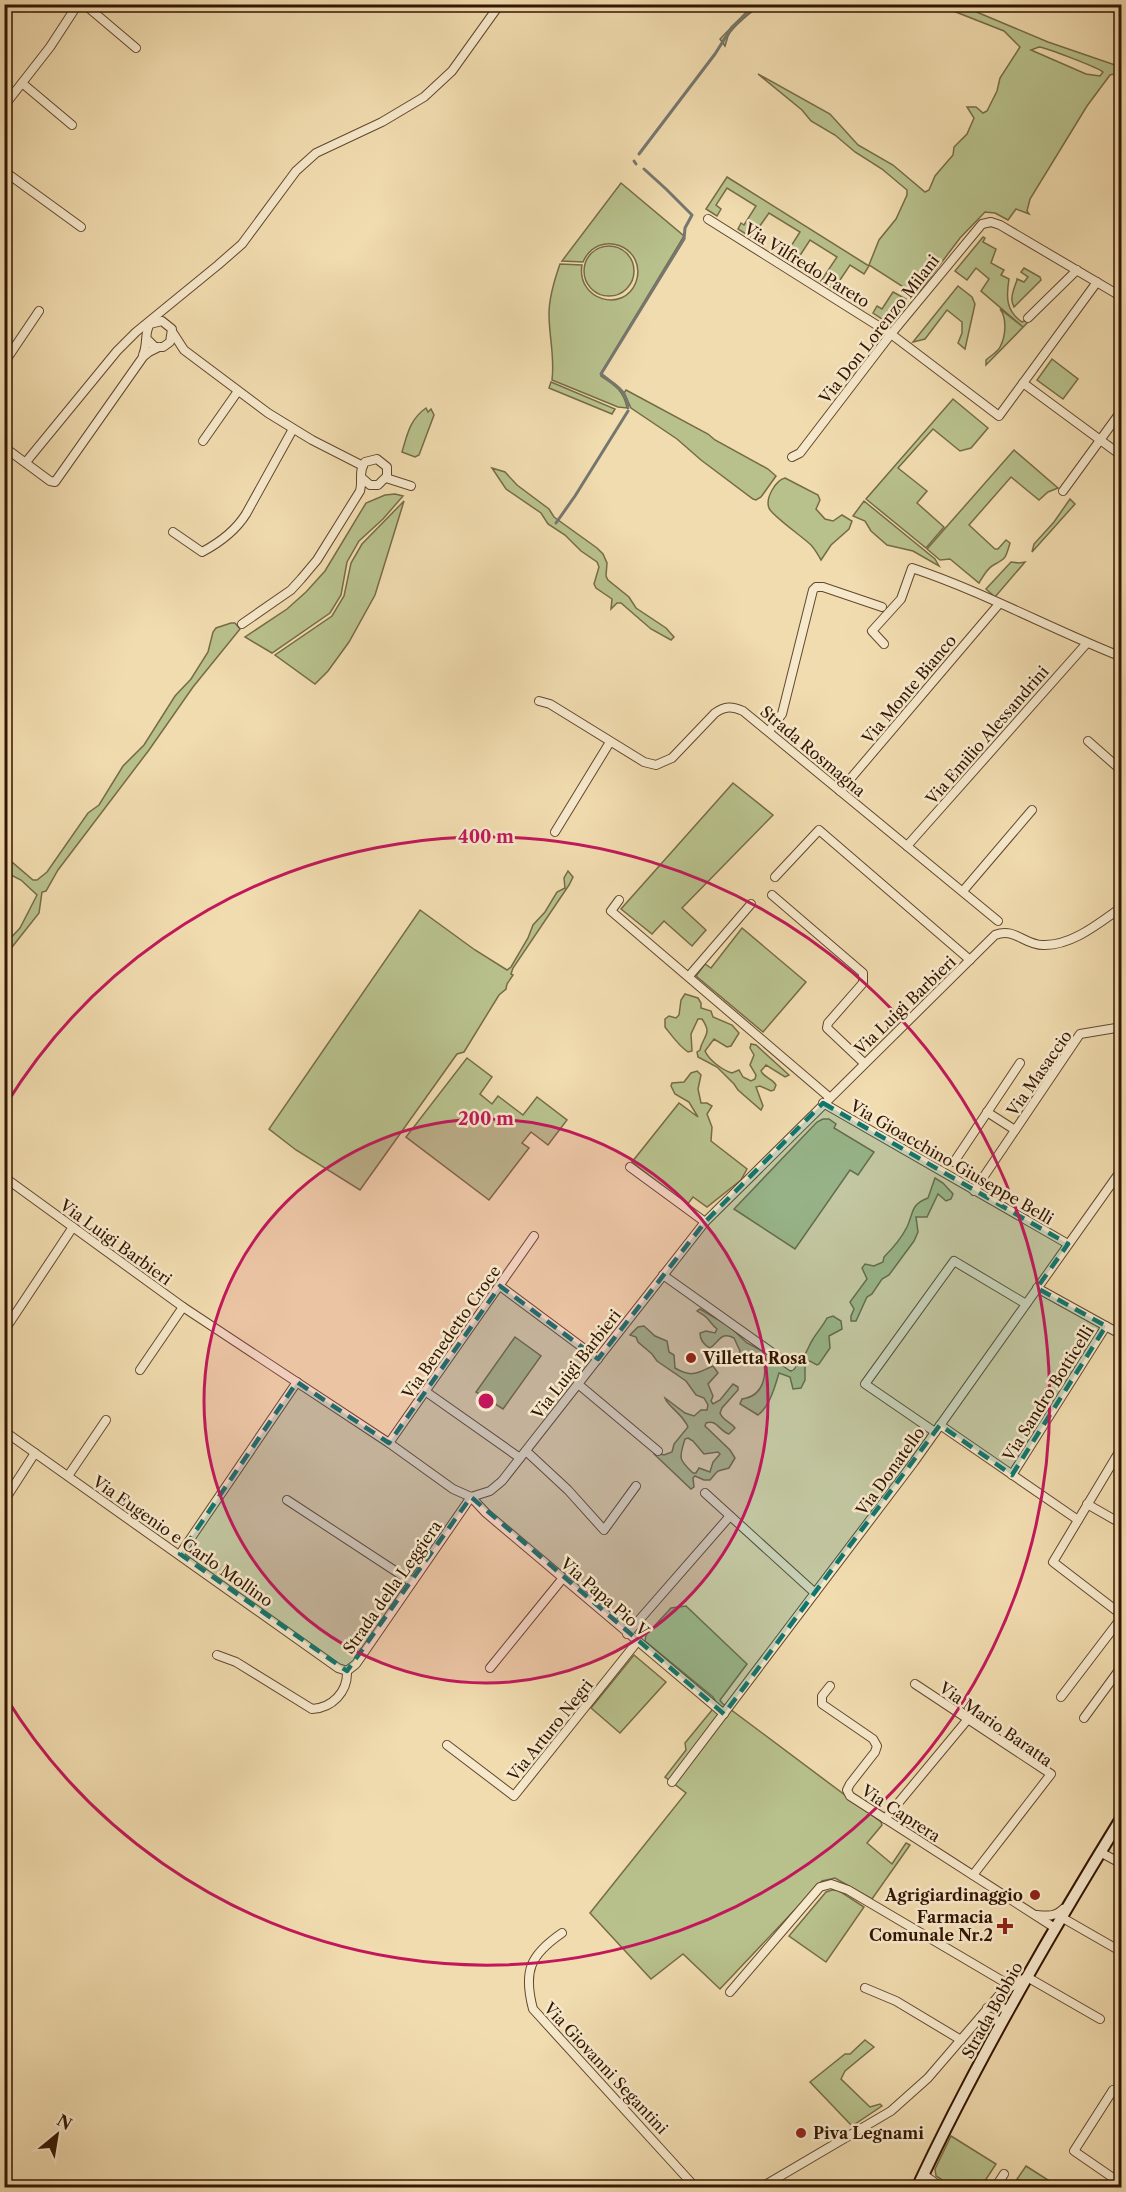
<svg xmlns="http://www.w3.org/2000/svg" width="1126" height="2192" viewBox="0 0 1126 2192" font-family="'Libre Caslon Text',serif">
  <rect width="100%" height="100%" fill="#f1dcaf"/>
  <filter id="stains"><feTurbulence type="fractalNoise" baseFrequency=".00333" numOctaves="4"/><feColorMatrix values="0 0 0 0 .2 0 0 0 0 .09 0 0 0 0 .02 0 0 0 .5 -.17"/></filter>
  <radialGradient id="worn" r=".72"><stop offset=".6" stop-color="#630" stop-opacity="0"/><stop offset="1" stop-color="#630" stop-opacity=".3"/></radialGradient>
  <g fill="#b8c18c" stroke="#766b47" stroke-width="1.5" fill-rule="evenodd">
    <path d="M753 5H762C755 8 731 28 728 36 727 39 726 43 725 46L720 39Z"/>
    <path d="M938 5H960L1048 42 1121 67V79L1114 74 1110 75 1087 106 1030 199 1027 211 1029 214 1016 209 1008 220 995 213 985 212 960 238 920 291 914 294 869 265 879 240 896 219 907 195V190L882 169 855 152 835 135 811 121 802 110 758 74 830 114 858 145 893 165 925 192 929 190 935 176 953 155 954 147 967 134 974 118 967 107H976L983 113 987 111 997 91 1000 78 1020 47 1004 31ZM1039 47C1047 48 1099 68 1103 72L1100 76 1086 74 1031 50Z"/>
    <path d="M727 177 869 266 864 274 850 265 834 289 821 281 837 257 810 240 799 257 802 259 797 266 778 254 782 247 788 251 800 232 769 213 757 230 765 235 760 243 738 229 741 223 744 225 756 206 727 188 716 205 721 209 717 216 706 209Z"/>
    <path d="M621 183 684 236 601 373V376C615 385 624 391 627 408L618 407 552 380C555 357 549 337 549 314 549 297 554 281 560 264L582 265C576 300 624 314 636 282 648 247 598 227 583 262L562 261Z"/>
    <path d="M983 237 985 238 983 242 996 249 991 263 1004 270 1001 275 1009 279C1006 297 1006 311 1022 322L1032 318 986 365V360C990 356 998 352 1000 347 1006 336 1007 318 1000 309L1023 327 981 291 989 279 976 268 967 280 955 271Z"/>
    <circle cx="609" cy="271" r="25"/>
    <path d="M1024 268 1040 277 1041 280 1014 307C1009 299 1014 289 1017 280V279L1024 282 1028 277 1021 272Z"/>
    <path d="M958 286 972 297 975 304 965 349 958 343 962 333V322L947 310 925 339 913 342Z"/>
    <path d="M893 292 906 299 888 323 873 313 877 306 882 309Z"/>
    <path d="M1052 359 1078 379 1063 399 1037 380Z"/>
    <path d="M551 382 615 409 612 414 549 388Z"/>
    <path d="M626 390 708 434 715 440 768 469 776 476 761 497 756 500 753 499 701 460 677 439 631 408 624 393Z"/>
    <path d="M953 399 988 428 971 448 960 451 933 429 898 468 927 491 917 503 944 527 926 548 866 499Z"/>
    <path d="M426 408 428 412 431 409 434 415 419 455 415 457 402 452C407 435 410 419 426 408Z"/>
    <path d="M1014 450 1058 488 1048 492 1039 500 1011 477 969 525 995 549H998L1006 540 1010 543C1005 560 1006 558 992 566 987 569 982 578 979 583L950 559 940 560 927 549Z"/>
    <path d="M492 468 505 472 517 485 549 509 554 517 597 548 603 554 607 563 606 576 608 580 629 597 636 608 666 628 674 637 671 640 651 629 621 603H617L611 609 612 599 596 588 594 584 599 567 597 562 581 551 565 535 548 524 541 513 506 489Z"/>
    <path d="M785 478 818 495 820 500 816 509 825 519 833 521 842 515 852 521 849 529 831 545 821 560C818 555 815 549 811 545 803 537 771 515 769 508 765 498 776 480 785 478Z"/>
    <path d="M395 494 403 496 383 519 359 541 347 562 341 595 330 613 272 653 245 637 287 609 306 592 325 571 366 503 385 495Z"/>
    <path d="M1070 499 1075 504 1032 552 1034 544 1054 522Z"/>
    <path d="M404 501 375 595 349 642 328 671 315 684 275 655 332 616 344 596 351 563 362 544Z"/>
    <path d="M864 501 935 559 939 566 913 551 887 545 871 531 865 521 853 516Z"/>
    <path d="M1011 562 1019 563 1025 562 995 597 986 589Z"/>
    <path d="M231 623H235L240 629 193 687 149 750 58 870 46 891 42 892 39 913 5 956V944L20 928 37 895 21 880 5 872V859L13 863 33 880H37L47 872 88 813 99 805 123 766 144 745 175 696 191 679 208 652 213 632 216 628Z"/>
    <path d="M733 783 773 815 682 908 706 930 692 946 664 921 652 934 621 909Z"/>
    <path d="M568 871 573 877 569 885 513 968 511 974 513 975 507 984 506 989 499 995 464 1052 457 1054 360 1190 296 1150 269 1129 420 910 475 950 507 970 511 967 528 938 533 925 545 912 557 892 565 888 564 878Z"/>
    <path d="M742 928 806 982 763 1032 696 976 705 964 711 968Z"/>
    <path d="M685 994 698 998 701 1003V1008L711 1011 713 1017 732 1025 739 1033 731 1046 727 1047 714 1039 705 1051C709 1060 722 1070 732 1073L739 1070 743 1077 751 1081 755 1079 756 1075 750 1065 754 1055 750 1048 751 1044 756 1045 789 1075 785 1077 766 1065 761 1071C764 1078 772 1078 776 1085L774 1090 771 1091 760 1086 756 1087 763 1106 761 1110 738 1090 734 1084 717 1067 698 1057 697 1052 700 1050C703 1035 713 1035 702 1019H698L691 1034 692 1051 688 1052C679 1046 672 1036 665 1027V1019L669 1016 676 1018 679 1015 681 1000Z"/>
    <path d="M467 1058 492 1077 480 1094 492 1104 498 1096 523 1115 537 1097 567 1120 548 1145 531 1132 522 1143 529 1148 489 1200 406 1137Z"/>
    <path d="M697 1071 701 1075 698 1089 701 1103H707L712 1106 707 1114 712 1127 711 1141 747 1169 741 1180 707 1207 693 1197 687 1205 632 1162 679 1103 698 1117 689 1102 675 1094 671 1086 672 1083 684 1082 691 1073Z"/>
    <path d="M823 1119H829L836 1124 834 1128 874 1152 858 1175 850 1170 795 1249 734 1209 817 1122Z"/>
    <path d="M935 1178 943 1183 953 1194 951 1199 946 1201 938 1194 927 1217H916L918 1232 914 1241 889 1275 882 1279 872 1294 867 1297 856 1321H851V1316L854 1309 850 1302 867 1279 862 1268 865 1264 874 1266 883 1262 884 1257C892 1249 902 1237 907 1227 914 1212 910 1205 928 1198Z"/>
    <path d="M700 1309 729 1326 747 1343 766 1353 791 1371 793 1366 798 1365V1360C808 1354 807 1348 813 1339 817 1332 823 1326 827 1318L833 1316 841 1321 842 1329 829 1336 830 1348 819 1364 817 1365 810 1361 805 1363V1380L801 1388 793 1389 790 1377 779 1373C775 1386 770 1406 758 1415L740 1404 742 1399C764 1396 769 1373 761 1355H750L743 1361 736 1363 735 1361 740 1351 734 1338C721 1331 720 1341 710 1348 704 1345 700 1340 700 1333L706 1331 715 1333 717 1329C712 1325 710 1321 707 1318 704 1315 700 1313 697 1311Z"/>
    <path d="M644 1326 655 1336 667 1341 669 1352 674 1355 675 1368C692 1378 697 1373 713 1366L718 1373 708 1384 713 1396 711 1401 713 1404 720 1400 733 1384 738 1387V1390L722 1408 720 1413C723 1421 731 1422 735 1428L729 1434C719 1431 717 1419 706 1423L705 1426 730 1450 735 1458 729 1468C714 1472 720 1469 710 1480H704L695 1476 693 1478 694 1487 691 1489 654 1454V1452L664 1455 672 1452 674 1444 688 1427C682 1413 668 1407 665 1398L685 1413 694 1416 701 1410H707L708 1405 704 1398 696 1395 686 1381 657 1361 652 1354 638 1342 636 1337 630 1335 638 1327ZM688 1438 693 1441 704 1454 718 1452 720 1454 713 1462 710 1472 699 1468 696 1473H693C678 1459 679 1458 685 1439Z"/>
    <path d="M515 1337 541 1356 503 1409 476 1392Z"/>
    <path d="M686 1606 747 1664 720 1700 722 1703 881 1822 882 1825 867 1843 892 1864 906 1843 910 1845 872 1899 835 1878 822 1881 720 1989 683 1954 651 1979 590 1913 686 1793 665 1777 686 1750 685 1743 717 1704 713 1697 645 1641 646 1635 671 1608Z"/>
    <path d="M634 1655 666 1682 620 1733 591 1708Z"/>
    <path d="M832 1890H838L864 1907 826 1962 789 1936 826 1892Z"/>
    <path d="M865 2040 874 2047 845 2071 841 2079 870 2107 880 2104 882 2106 852 2126 810 2082 845 2054H850Z"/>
    <path d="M951 2136 996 2164 981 2187H953L936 2176 935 2169Z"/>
    <path d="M1026 2166 1059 2187H1030L1017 2179Z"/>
  </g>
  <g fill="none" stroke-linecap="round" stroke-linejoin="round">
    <g stroke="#75776f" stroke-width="3">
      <path d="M639 154 715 54 732 27 757 4"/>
      <path d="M634 161 636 164"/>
      <path d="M628 408C627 389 614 385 601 374L684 239 685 228 692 215 666 189 644 169"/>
      <path d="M556 523 575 496 628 411"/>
    </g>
    <g stroke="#62472d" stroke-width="10">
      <g id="street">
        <path d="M84 4 136 48"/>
        <path d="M22 83 72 125"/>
        <path d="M4 106 50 47 78 4"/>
        <path d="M4 171 81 227"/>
        <path d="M708 219 891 334 999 416 1097 282"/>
        <path d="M1028 318 1077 270"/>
        <path d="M173 333 184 350 268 413 312 440 363 466"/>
        <path d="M143 355C148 344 144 333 150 324L162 321 172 329 170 342 163 347H155L147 339"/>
        <path d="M4 363 39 311"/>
        <path d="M1023 383 1122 456"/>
        <path d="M203 441 238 391"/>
        <path d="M4 447 50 481 55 482 143 357 149 352 159 347"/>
        <path d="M792 457 800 453 891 334 982 224 991 222 1000 225 1122 297"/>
        <path d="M26 462 117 351 136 332 218 265 242 244 296 171 316 153 382 122 424 97 452 71 500 4"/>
        <path d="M386 478 411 486"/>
        <path d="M1063 491 1122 410"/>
        <path d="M173 532 202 552C219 543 236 530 246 514L293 429"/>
        <path d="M242 624 291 590 301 579 317 560 360 491C363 481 358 471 365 462L377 459 387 467V476L378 485H370L362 478"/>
        <path d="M884 644 872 631 901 599 912 568C984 592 1051 629 1122 657"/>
        <path d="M539 701 550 704 644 762 656 765 672 758 715 713C725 706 732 706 743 711L998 921"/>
        <path d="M769 731 782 714 813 590 816 587H823L882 607"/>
        <path d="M1088 741 1122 771"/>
        <path d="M840 791 999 604"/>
        <path d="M555 832 610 742"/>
        <path d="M907 846 1087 643"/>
        <path d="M775 877 819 830 970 960"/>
        <path d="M963 891 1032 810"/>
        <path d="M772 895 863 973V983L828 1023 827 1028 864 1063"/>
        <path d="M619 900 611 911 829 1097"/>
        <path d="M689 976 751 904"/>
        <path d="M823 1103 1068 1244"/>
        <path d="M987 1112 1015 1130"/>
        <path d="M954 1162 1020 1063"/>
        <path d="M630 1167 705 1222"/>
        <path d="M4 1177 183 1307 389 1443 453 1489 471 1497 490 1491 502 1481 705 1222 995 935C1015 927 1024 945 1043 945 1072 946 1099 923 1122 907"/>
        <path d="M974 1191 1080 1034 1122 1027"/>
        <path d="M663 1275 791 1366"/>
        <path d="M500 1286 598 1359"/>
        <path d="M1037 1288 1122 1335"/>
        <path d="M4 1331 73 1227"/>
        <path d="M140 1370 183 1307"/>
        <path d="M578 1384 658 1451"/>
        <path d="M425 1391 520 1458"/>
        <path d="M940 1425 1078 1520"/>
        <path d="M4 1431 338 1668 347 1671"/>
        <path d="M935 1432 865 1384 954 1261 1026 1304"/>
        <path d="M389 1443 534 1236"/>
        <path d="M1122 1447 1053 1562 1122 1615"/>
        <path d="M526 1451 568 1490 604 1530 636 1486"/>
        <path d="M1012 1475 1106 1326"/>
        <path d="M68 1476 106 1420"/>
        <path d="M705 1493 815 1593"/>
        <path d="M471 1497 486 1513 724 1714"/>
        <path d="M287 1500 412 1582"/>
        <path d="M4 1501 35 1453"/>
        <path d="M1087 1504 1122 1524"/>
        <path d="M180 1554 297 1382"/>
        <path d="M627 1634 730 1516"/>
        <path d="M217 1655 236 1662 312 1709C332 1708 348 1692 347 1671"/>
        <path d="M490 1668 563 1578"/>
        <path d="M347 1671 356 1664 471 1497"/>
        <path d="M915 1684 1051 1774 973 1875"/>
        <path d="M830 1686 822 1696V1704L873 1739 877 1746 875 1752 850 1784 847 1790 850 1796 1055 1928"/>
        <path d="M1061 1697 1122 1617"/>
        <path d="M1084 1718 1122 1666"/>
        <path d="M447 1745 514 1796 637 1642"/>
        <path d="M672 1782 914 1462 1122 1169"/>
        <path d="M885 1819 968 1719"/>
        <path d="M1100 1852 1122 1864"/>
        <path d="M1036 1915C1047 1916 1055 1917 1063 1909"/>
        <path d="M1061 1917 1122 1952"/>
        <path d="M562 1933C530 1955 523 1971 533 2009L696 2188"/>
        <path d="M865 1988 896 2001 961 2040"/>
        <path d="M730 1992 820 1887 831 1884 848 1890 1011 1986"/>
        <path d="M987 2008 999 2006 1009 2011"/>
        <path d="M980 2018C989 2014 995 2018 1001 2024"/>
        <path d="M1122 2095 1113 2090 1074 2151 1122 2184"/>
        <path d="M923 2174 942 2188"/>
        <path d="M760 2188 891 2111 928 2078 1001 1993 1027 1977 1100 2019"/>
        <path d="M995 2188 1004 2174"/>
      </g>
    </g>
    <g stroke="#331502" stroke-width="14">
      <path id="secondary" d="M917 2188C977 2060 1048 1937 1122 1817"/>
    </g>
    <use href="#street" stroke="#f6e8cb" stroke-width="8"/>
    <use href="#secondary" stroke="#f6e8cb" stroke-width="10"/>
  </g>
  <path fill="#0f766e" fill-opacity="0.2" stroke="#0f766e" stroke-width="4.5" stroke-dasharray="12 8" stroke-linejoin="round" d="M823 1103 1068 1244 1037 1288 1106 1326 1012 1475 940 1425 724 1714 471 1497 347 1671 180 1554 297 1382 389 1443 500 1286 598 1359 705 1222Z"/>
  <circle cx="486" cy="1401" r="282" fill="#c2185b" fill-opacity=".12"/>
  <g fill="none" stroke="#c2185b" stroke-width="3">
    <circle cx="486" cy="1401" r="282"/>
    <path d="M5 1106A564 564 0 1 1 5 1696"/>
  </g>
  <g fill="#8f2418" stroke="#f6e8cb" stroke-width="2">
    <circle cx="691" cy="1358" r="6"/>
    <circle cx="1035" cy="1895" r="6"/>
    <path d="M1002 1917h6v6h6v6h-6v6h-6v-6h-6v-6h6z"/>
    <circle cx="801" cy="2133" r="6"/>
  </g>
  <g text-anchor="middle" stroke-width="5" stroke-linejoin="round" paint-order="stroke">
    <g font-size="16" fill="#331502" stroke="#f6e8cb">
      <text transform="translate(807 265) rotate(32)" y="6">Via Vilfredo Pareto</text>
      <text transform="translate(879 329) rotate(-52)" y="6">Via Don Lorenzo Milani</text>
      <text transform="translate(909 689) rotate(-50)" y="6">Via Monte Bianco</text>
      <text transform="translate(987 735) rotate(-49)" y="6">Via Emilio Alessandrini</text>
      <text transform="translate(813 751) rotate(40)" y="6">Strada Rosmagna</text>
      <text transform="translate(905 1005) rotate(-44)" y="6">Via Luigi Barbieri</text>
      <text transform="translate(1039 1073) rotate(-55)" y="6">Via Masaccio</text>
      <text transform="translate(952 1162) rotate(30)" y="6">Via Gioacchino Giuseppe Belli</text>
      <text transform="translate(116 1242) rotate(36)" y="6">Via Luigi Barbieri</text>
      <text transform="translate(451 1332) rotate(-55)" y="6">Via Benedetto Croce</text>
      <text transform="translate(576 1364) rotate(-52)" y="6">Via Luigi Barbieri</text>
      <text transform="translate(1048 1393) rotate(-58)" y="6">Via Sandro Botticelli</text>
      <text transform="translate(890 1471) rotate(-54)" y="6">Via Donatello</text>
      <text transform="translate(183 1541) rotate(35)" y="6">Via Eugenio e Carlo Mollino</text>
      <text transform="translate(392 1587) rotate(-55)" y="6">Strada della Leggiera</text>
      <text transform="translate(605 1597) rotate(41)" y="6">Via Papa Pio V</text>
      <text transform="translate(996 1724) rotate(35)" y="6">Via Mario Baratta</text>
      <text transform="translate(550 1730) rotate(-51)" y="6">Via Arturo Negri</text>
      <text transform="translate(901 1813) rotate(33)" y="6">Via Caprera</text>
      <text transform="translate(992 2010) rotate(-61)" y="6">Strada Bobbio</text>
      <text transform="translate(606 2068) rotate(47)" y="6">Via Giovanni Segantini</text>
    </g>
    <g font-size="16" font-weight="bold" fill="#331502" stroke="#f6e8cb" text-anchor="start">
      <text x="703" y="1364">Villetta Rosa</text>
      <text x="1023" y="1901" text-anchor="end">Agrigiardinaggio</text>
      <text x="993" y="1923" text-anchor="end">Farmacia<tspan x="993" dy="18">Comunale Nr.2</tspan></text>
      <text x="813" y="2139">Piva Legnami</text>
    </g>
  </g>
  <circle cx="486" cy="1401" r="9" fill="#c2185b" stroke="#f6e8cb" stroke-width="3"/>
  <g font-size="18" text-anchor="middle" font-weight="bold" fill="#c2185b" stroke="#f6e8cb" stroke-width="5" stroke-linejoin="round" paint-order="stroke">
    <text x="486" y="843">400 m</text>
    <text x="486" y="1125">200 m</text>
  </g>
  <rect width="1126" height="2192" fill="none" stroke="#f1dcaf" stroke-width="24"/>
  <rect x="6" y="6" width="1114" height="2180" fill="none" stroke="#331502" stroke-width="3"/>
  <rect x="12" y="12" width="1102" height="2168" fill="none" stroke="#331502" stroke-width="1.5"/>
  <g transform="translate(57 2135) rotate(30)" stroke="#f6e8cb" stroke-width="4.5" paint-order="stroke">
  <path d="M0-4.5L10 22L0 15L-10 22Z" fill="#331502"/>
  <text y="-9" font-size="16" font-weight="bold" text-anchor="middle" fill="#331502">N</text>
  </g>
  <rect width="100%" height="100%" filter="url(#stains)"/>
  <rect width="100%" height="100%" fill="url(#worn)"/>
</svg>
